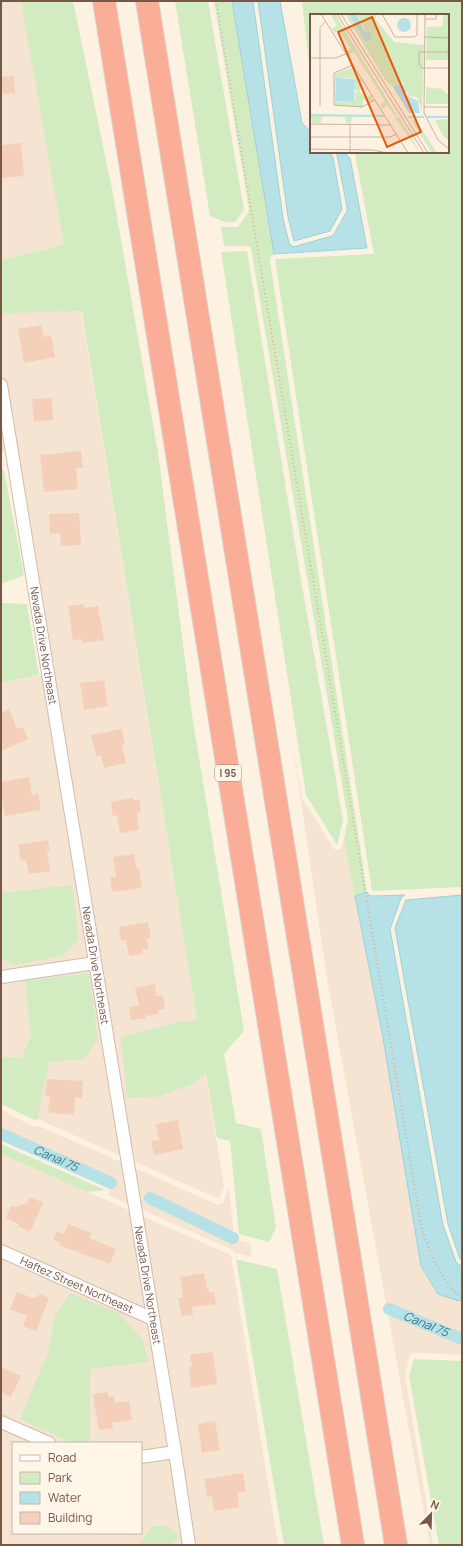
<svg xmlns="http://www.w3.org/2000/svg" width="463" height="1546" viewBox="0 0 463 1546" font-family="Manrope,sans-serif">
  <rect width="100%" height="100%" fill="#fdf2e2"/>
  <g fill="#f5e4d1" fill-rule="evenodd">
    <path d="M1 1H31L224 1186 219 1199 1 1103V683L48 674 12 452 1 453Z"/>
    <path d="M291 733 302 798 334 849 337 850 341 849 344 839 383 1038 459 1301 462 1299V1355L415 1353 411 1354 409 1358 405 1375 433 1545H430L327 979Z"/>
    <path d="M1 1110 34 1127 39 1126 121 1162 128 1204 108 1195 110 1190 107 1185 1 1138Z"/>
    <path d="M1 1154 231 1255 278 1545H1ZM13 1443H141V1533H13Z"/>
    <path d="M135 1168 218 1205 223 1203 229 1187 234 1237 237 1240 250 1243 252 1257 235 1253 233 1250 142 1210Z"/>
  </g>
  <g fill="#d3ebc0">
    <path d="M21 1H73L114 199 158 453 193 721 244 1031 224 1054 236 1123 261 1129 276 1228 269 1242 239 1234 230 1141 217 1138 206 1073 193 1084 160 1096 127 1098 121 1037 178 1022 197 1020 82 311 1 313V260L64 245Z"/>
    <path d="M175 1H208L244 210 235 222H225L210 216Z"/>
    <path d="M214 1H232L274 254 271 257 270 261 367 892 355 896 344 839 348 819 251 248 249 246H224L221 227H238L248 213 249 209Z"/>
    <path d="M302 1H462V887L372 891 275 259 374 254 355 154 353 152H448V15H311V80Z"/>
    <path d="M247 251 299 568 343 820 337 845 306 795 221 252Z"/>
    <path d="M1 469 4 470 24 575 1 584Z"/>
    <path d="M1 603 27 604 39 675 1 683Z"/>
    <path d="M72 885 79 940 62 956 16 965 3 960 1 951V893Z"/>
    <path d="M89 973 98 1039 84 1059 49 1062 37 1121 1 1104V1057L22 1058 31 1035 25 981Z"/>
    <path d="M1 1144 105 1190 87 1192 1 1154Z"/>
    <path d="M236 1259 277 1269 324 1545H284Z"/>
    <path d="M70 1293 118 1313 142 1339 149 1362 90 1369V1443H72L20 1419 48 1353 55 1316Z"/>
    <path d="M414 1359 462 1361V1545H439L409 1376Z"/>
    <path d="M153 1526H167L179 1536 171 1545H138Z"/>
  </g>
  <g fill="#b6e1e7" stroke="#9cd1d9">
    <path d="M232 1H253L283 218 289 243 293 247 332 236 334 234 347 211V207L337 155 335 152H344L350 158 367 248 274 254Z"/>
    <path d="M258 1H280L302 123 311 132V152H329L333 157 342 209 330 231 294 241 288 217Z"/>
    <path d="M367 892 369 895 372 896 405 895 401 898 390 929 443 1225 456 1262 462 1267V1299L459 1301 438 1294 421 1266 383 1038 355 896Z"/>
    <path d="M462 895V1260L460 1259 448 1224 395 928 406 900Z"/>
  </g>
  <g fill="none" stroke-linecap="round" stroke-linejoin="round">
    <g stroke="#b6e1e7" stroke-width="12">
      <path id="s1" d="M1 1134 111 1183"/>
      <path d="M150 1198 233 1238"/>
      <path id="s2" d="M389 1309 462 1339"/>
    </g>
  </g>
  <g fill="#f4cfb9">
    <path d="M14 76 15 93 1 94V77Z"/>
    <path d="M21 143 24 176 1 178V145Z"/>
    <path d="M41 325 44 337 51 336 55 357 24 363 18 329Z"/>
    <path d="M52 398 53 420 34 421 32 399Z"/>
    <path d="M81 451 83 468H76L78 489 44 492 40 455Z"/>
    <path d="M79 513 81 545 61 546 60 533 50 534 49 514Z"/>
    <path d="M84 604 85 608 98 606 104 640 83 643 82 639 73 640 68 606Z"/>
    <path d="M104 680 108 706 84 710 80 683Z"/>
    <path d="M9 709 17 729 23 727 28 739 1 751V713Z"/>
    <path d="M122 729 125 744 122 745 126 763 104 768 101 755 96 756 91 735Z"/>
    <path d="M29 777 32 795 38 794 41 810 5 816 1 794V782Z"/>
    <path d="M133 798 134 800H139L141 812 137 813 139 830 120 833 117 815 113 816 111 802Z"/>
    <path d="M48 840 50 852H47L50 871 29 874 26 860 21 861 18 845Z"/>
    <path d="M134 854 137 870 139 869 142 888 112 892 110 877H116L113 857Z"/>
    <path d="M148 922 151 938H147L148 949H142L143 954 129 956 126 940 121 941 119 927Z"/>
    <path d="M155 984 156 996 163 995 165 1009 158 1010 159 1014 145 1016 146 1018 131 1020 129 1007 139 1005 135 988Z"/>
    <path d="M47 1079 83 1081 82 1098 75 1097 74 1115 48 1112 50 1097 45 1096Z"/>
    <path d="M178 1120 183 1149 154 1155 151 1141 159 1140 156 1124Z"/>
    <path d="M30 1197 43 1203 30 1232 18 1226 19 1224 6 1218 11 1206 15 1207 27 1203Z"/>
    <path d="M68 1224 91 1233 89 1238 116 1249 110 1264 59 1245 60 1243 53 1240 57 1231 64 1234Z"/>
    <path d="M204 1273 207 1289H209V1292H214L216 1304 192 1307 193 1315 182 1316 178 1298H183L180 1277Z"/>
    <path d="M17 1292 33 1298V1297L37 1298 39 1294 49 1298 36 1331 23 1326 27 1316 10 1309Z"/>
    <path d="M213 1352 217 1384 191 1388 189 1367 192 1366 190 1355Z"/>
    <path d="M1 1367 21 1376 11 1397 1 1392Z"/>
    <path d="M108 1392V1397L114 1396 115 1403 129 1401 132 1420 112 1423 113 1428 99 1430 93 1394Z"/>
    <path d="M215 1421 220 1450 202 1453 198 1424Z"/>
    <path d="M243 1473 246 1492 237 1493 239 1507 214 1511 212 1496 207 1497 204 1479Z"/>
  </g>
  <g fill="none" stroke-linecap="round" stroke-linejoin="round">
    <g stroke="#d1bbac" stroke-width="14">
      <g id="minor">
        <path id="s3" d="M1 385 175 1452 189 1545"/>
        <path d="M1 977 95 963"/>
        <path id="s4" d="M1 1251 153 1319"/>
        <path d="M1 1422 49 1443"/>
        <path d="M141 1457 175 1452"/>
      </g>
    </g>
    <g stroke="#dbd3cf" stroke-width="24">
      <g id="motorway">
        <path d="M104 1 353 1545"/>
        <path d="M147 1 396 1545"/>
      </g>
    </g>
    <path stroke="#d8b29c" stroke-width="2" stroke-dasharray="1 3" stroke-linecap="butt" d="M216 1 422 1230C431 1254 441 1281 462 1298"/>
    <use href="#minor" stroke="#fff" stroke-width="12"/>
    <use href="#motorway" stroke="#faae97" stroke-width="22"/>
  </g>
  <g text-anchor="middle" stroke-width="4" stroke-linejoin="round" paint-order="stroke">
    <rect fill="#fff6ea" stroke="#9f8779" stroke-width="1" x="215" y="765" width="26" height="16" rx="3"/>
    <g font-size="10" font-weight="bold" fill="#765748">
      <text x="228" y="777">I 95</text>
    </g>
    <g font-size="11" fill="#765748" stroke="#fff6ea">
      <text dy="4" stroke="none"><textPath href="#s3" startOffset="264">Nevada Drive Northeast</textPath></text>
      <text dy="4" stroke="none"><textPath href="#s3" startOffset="588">Nevada Drive Northeast</textPath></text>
      <text dy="4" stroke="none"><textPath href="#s4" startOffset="83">Haftez Street Northeast</textPath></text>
      <text dy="4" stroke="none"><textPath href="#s3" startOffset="912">Nevada Drive Northeast</textPath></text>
    </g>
    <g font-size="12" font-style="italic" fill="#3e7983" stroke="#fff6ea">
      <text dy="4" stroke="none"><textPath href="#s1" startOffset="60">Canal 75</textPath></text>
      <text dy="4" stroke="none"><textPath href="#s2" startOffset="40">Canal 75</textPath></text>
    </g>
  </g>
  <g transform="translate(310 14)">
    <rect width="139" height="139" fill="#fdf2e2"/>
    <path d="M20 0H25L87 102H85L77 91 72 95 70 91 75 87 44 38 38 41 36 38 40 34 29 16 25 19 22 15 27 11ZM35 0H39L57 28 64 25 55 17 48 0H65L66 6 84 28 114 31 112 97 107 83 99 82 93 68 83 73 76 67ZM134 0H139V46H116L117 13 132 12ZM43 53 48 60 46 63 49 62 52 67 49 69 52 75 49 77 56 84 61 81 63 87 59 89 53 85V93L26 92 24 88 45 86V79L48 77 45 76 44 64H26L24 85 25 60ZM116 73 132 75 139 82V90H116ZM0 102 73 103H42L41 109 36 110 35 103H12L11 109H3ZM89 103 102 124 110 139 85 104ZM105 104 116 122 127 139H122L102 107ZM139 105V127L132 120 125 106Z" fill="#d3ebc0"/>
    <path d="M39 0H47L54 17 59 18 63 25 56 28ZM87 11a7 7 0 1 1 14 0a7 7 0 1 1-14 0ZM26 64 45 65 44 87H25ZM92 69 96 75V81L108 87 110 99H99L83 73Z" fill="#b6e1e7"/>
    <path fill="none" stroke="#b6e1e7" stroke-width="2" d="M0 101 74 102M98 103H114M117 103H139"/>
    <path fill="none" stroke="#c7b4a4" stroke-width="1" d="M11 0 98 139M27 0 114 139M31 0 118 139M72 0 85 23H104L107 21V0M115 0 114 99 128 126 139 135M115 5H126V0M115 23 139 24M139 26 138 38H109V50L112 54H139M0 44H25L36 40M43 51 24 59V91L52 93 65 86M10 92V13L16 7M114 93H139M0 110 81 111M0 123H80L87 120M0 135 63 136 77 139M40 139V110"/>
    <path fill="#e8590c" fill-opacity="0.15" stroke="#e8590c" stroke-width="2" d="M62 3 111 118 77 133 28 18Z"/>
    <rect width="139" height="139" fill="none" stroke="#765748" stroke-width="2"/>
  </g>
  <rect width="463" height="1546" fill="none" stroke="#765748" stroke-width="4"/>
  <rect x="12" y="1442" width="130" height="92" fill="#fff6ea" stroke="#c8b6a9"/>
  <rect x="20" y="1455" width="20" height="6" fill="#ffffff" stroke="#c8b6a9"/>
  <text x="48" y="1462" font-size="12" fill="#765748">Road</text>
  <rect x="20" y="1472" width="20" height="12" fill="#d3ebc0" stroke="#c8b6a9"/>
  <text x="48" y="1482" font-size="12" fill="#765748">Park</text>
  <rect x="20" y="1492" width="20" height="12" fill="#b6e1e7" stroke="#c8b6a9"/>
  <text x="48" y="1502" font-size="12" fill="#765748">Water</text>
  <rect x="20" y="1512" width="20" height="12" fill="#f4cfb9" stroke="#c8b6a9"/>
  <text x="48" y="1522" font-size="12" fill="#765748">Building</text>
  <g transform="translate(431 1514) rotate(23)" stroke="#fff6ea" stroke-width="3" paint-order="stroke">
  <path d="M0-3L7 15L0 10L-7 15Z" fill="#765748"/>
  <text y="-6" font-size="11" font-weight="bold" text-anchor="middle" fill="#765748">N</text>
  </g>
</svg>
